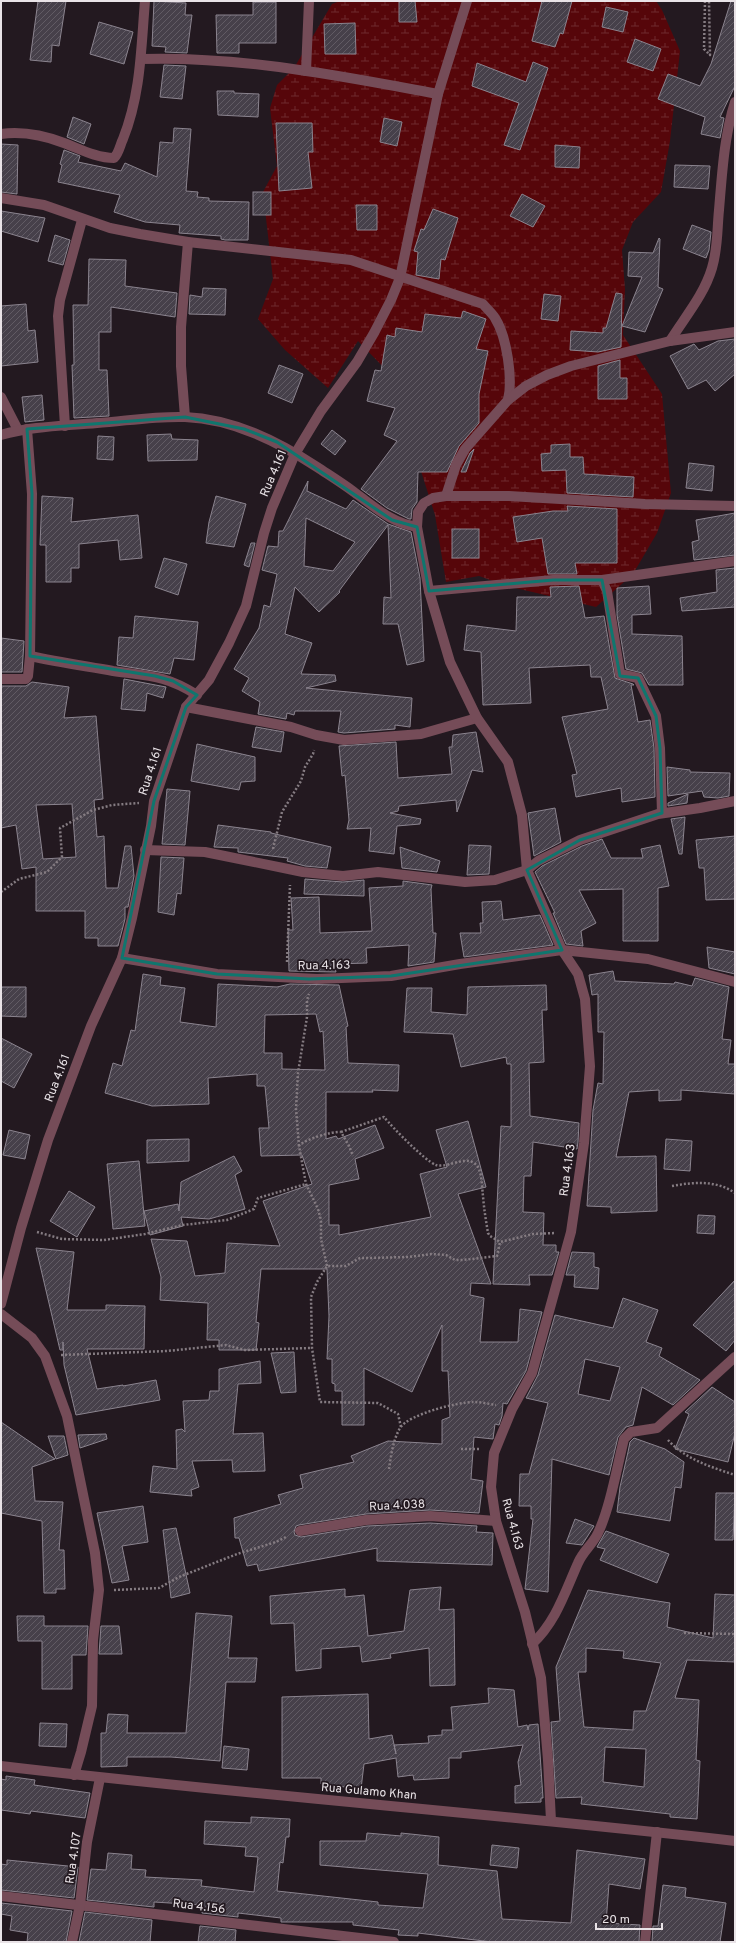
<svg xmlns="http://www.w3.org/2000/svg" width="736" height="1943" viewBox="0 0 736 1943" font-family="Overpass,sans-serif">
  <defs>
    <pattern id="wetland-marsh" width="20" height="14" patternUnits="userSpaceOnUse"><rect width="20" height="14" fill="#56060a"/><path d="M1 5h8M5 5V1M11 12h8M15 12V8" fill="none" stroke="#6e2a2e"/></pattern>
    <pattern id="building-hatch" width="6" height="6" patternUnits="userSpaceOnUse"><rect width="6" height="6" fill="#46404a"/><path d="M-1 1l2-2M0 6l6-6M5 7l2-2" fill="none" stroke="#615b64"/></pattern>
  </defs>
  <rect width="100%" height="100%" fill="#231920"/>
  <path fill="url(#wetland-marsh)" d="M340 1H656L662 10 680 51 670 141 661 192 633 222 622 250 625 289 623 335 662 394 671 493 657 533 633 574 596 607 507 586 479 576 446 582 435 515 390 374 358 341 328 388 285 350 258 319 273 279 263 192 277 166 270 108 277 85 294 68 332 4Z"/>
  <g fill="url(#building-hatch)" stroke="#8b848f" fill-rule="evenodd">
    <path d="M38 1H66L59 46 52 45 51 62 30 60Z"/>
    <path d="M154 1 186 3 185 15H192L187 53 165 52 166 47 152 46Z"/>
    <path d="M399 1H415L417 22H399Z"/>
    <path d="M542 1H572L563 34 560 33 555 47 532 41Z"/>
    <path d="M731 1H735V86L720 117 724 118 720 138 701 134 705 117 658 99 668 74 700 86 711 64Z"/>
    <path d="M253 2H276V43H239V53H217L216 15H253Z"/>
    <path d="M606 7 628 12 623 32 602 27Z"/>
    <path d="M99 22 133 32 124 64 90 54Z"/>
    <path d="M355 23 356 54H325L324 24Z"/>
    <path d="M635 39 661 49 653 71 627 62Z"/>
    <path d="M533 62 548 68 520 150 504 145 519 103 472 86 477 63 526 82Z"/>
    <path d="M164 65 186 66 182 99 160 97Z"/>
    <path d="M217 91H234V93L259 94 258 117 218 115Z"/>
    <path d="M73 117 91 124 84 144 67 137Z"/>
    <path d="M384 118 402 122 397 146 380 142Z"/>
    <path d="M276 123H312L313 152H308L312 188 279 191Z"/>
    <path d="M174 128 191 129 186 191 198 192 197 197 209 198V201L249 202 248 240H225L221 239V236L179 233 180 225 145 222 114 212 120 195 58 182 62 165 60 164 64 150 80 156 78 162 121 171 125 163 157 177 160 142 173 143Z"/>
    <path d="M1 144 18 145 17 194 1 192Z"/>
    <path d="M555 145 580 147 579 168 555 167Z"/>
    <path d="M675 165 710 166 708 189 674 187Z"/>
    <rect x="253" y="192" width="18" height="23"/>
    <path d="M522 194 545 206 533 227 510 216Z"/>
    <path d="M356 205H377V230H357Z"/>
    <path d="M433 209 458 218 445 260 441 259 439 279 416 275 418 252 414 251 421 229 424 230Z"/>
    <path d="M1 211 45 218 38 242 1 231Z"/>
    <path d="M692 225 711 232 709 250 706 258 683 249Z"/>
    <path d="M55 235 70 240 63 265 48 261Z"/>
    <path d="M659 238 660 239 658 287 663 289 645 332 622 326 642 277 628 276 629 252 653 253Z"/>
    <path d="M89 259 126 260 125 286 177 293 175 317 111 307V332H99V370H107L109 416 74 418 72 365H74L73 305H88Z"/>
    <path d="M203 288 226 289 225 315 189 314 190 295 202 297Z"/>
    <path d="M616 293 622 294 621 347 598 352 570 350 571 331 603 333V328H606Z"/>
    <path d="M544 294 561 296 558 321 541 319Z"/>
    <path d="M26 304 28 331 35 330 38 362 1 366V306Z"/>
    <path d="M463 311 486 319 476 349 488 351 479 394V423L459 446 447 472H418L417 502 412 509 411 519H409L387 508 361 489 397 441 384 435 395 408 367 401 375 370 381 371 387 335 395 337 396 328 422 332 425 314 461 318Z"/>
    <path d="M735 339V374L715 391 706 380 688 389 670 356 694 344 699 350 718 341Z"/>
    <path d="M620 360V378H627V399H598V366Z"/>
    <path d="M279 365 303 374 292 403 268 393Z"/>
    <path d="M42 395 44 420 25 422 22 397Z"/>
    <path d="M332 430 346 441 335 455 321 444Z"/>
    <path d="M171 434 172 439 198 440 197 460 148 461 147 435Z"/>
    <path d="M98 436 114 437 113 460 97 459Z"/>
    <path d="M570 444V457H583L584 474 634 477 633 497 567 493 566 470 542 471 541 454 551 453V445Z"/>
    <path d="M474 449 466 472H461L470 453Z"/>
    <path d="M689 463 714 466 712 491 686 488Z"/>
    <path d="M308 481 307 491 346 509 353 500 388 524 411 532 420 578 424 661 407 665 398 624H383L384 597 391 598 388 525 339 591 340 592 319 612 295 587 285 634 312 643 301 674 335 675 336 681 306 688 412 698 410 727 395 725V729L344 733 338 732 341 711H295L294 715 287 713 286 719 258 714 260 702 242 691 249 678 234 669 259 628 264 605 270 607 277 574 262 570 268 546 278 547 279 531H283ZM306 518 355 542 333 571 304 566Z"/>
    <path d="M42 496 73 498 71 522 138 515 142 558 120 560 118 540 79 544V568H71V582H46V545H40Z"/>
    <path d="M216 496 246 504 234 547 206 543 209 522Z"/>
    <path d="M567 506 617 509V563H575L577 574H548L542 538 517 542 513 517 553 511H568Z"/>
    <path d="M735 513V555L694 560 692 542 699 540 696 520Z"/>
    <rect x="452" y="529" width="27" height="29"/>
    <path d="M251 543H255L249 567 244 565Z"/>
    <path d="M164 558 187 564 178 595 155 587Z"/>
    <path d="M735 568V607L682 611 680 598 717 592 716 570Z"/>
    <path d="M579 586 585 618 604 616 615 678 633 684 634 685H631L638 722 650 720 654 748 655 797 622 802 621 788 576 797 572 775 577 774 562 717 608 709 601 677H591L590 665 529 668 531 703 483 705 481 652 464 650 467 625 516 631 517 597H551L550 587Z"/>
    <path d="M649 586 651 614 632 615V634L682 636 683 685H649L642 673 626 669 617 615V588Z"/>
    <path d="M135 616 198 622 194 660 174 658 170 674 117 665 119 637 133 638Z"/>
    <path d="M1 638 24 641 22 672H1Z"/>
    <path d="M124 679 166 687 163 698 147 693 145 711 121 709Z"/>
    <path d="M32 682 69 687 64 718 96 716 103 799 94 800 97 837 104 836 106 888H118L125 846H131L134 876 128 907H125V919L118 946H98V938H85V911H36V867L22 869 16 825 1 828V686H26ZM72 804 76 857 43 859 36 805Z"/>
    <path d="M256 727 284 732 281 752 252 747Z"/>
    <path d="M476 732 483 772 472 770 457 812 456 800 399 806 398 811 390 813 421 819 420 824 397 826 394 854 369 851 371 828 347 829 349 820 345 775 342 776 339 746 396 742 398 778 452 774 449 747H452L453 735Z"/>
    <path d="M197 744 255 757V781L241 782 239 790 191 781Z"/>
    <path d="M667 767 690 770V772L730 773 729 796 718 798 704 797 702 791 668 796Z"/>
    <path d="M167 789 190 791 185 845 162 844Z"/>
    <path d="M688 794 687 803 668 806V803Z"/>
    <path d="M555 808 561 842 534 856 528 813Z"/>
    <path d="M685 817 682 854H679L671 819Z"/>
    <path d="M218 825 271 832V833L331 847 327 868 305 866 287 861 288 858 238 852V848L214 847Z"/>
    <path d="M735 836V899L706 900 704 868H699L696 840Z"/>
    <path d="M602 839 611 858H643L641 849 660 845 669 886 658 888V941H623V889L579 890 596 923 581 931 583 946 566 944 553 913H555L535 872 542 866 582 846Z"/>
    <path d="M469 845 491 846 489 874 467 875Z"/>
    <path d="M400 847 440 861 437 872 402 868Z"/>
    <path d="M161 857 184 858 181 894 177 893 174 915 158 912Z"/>
    <path d="M305 879 343 882 364 880V896L304 894Z"/>
    <path d="M403 881 432 885 431 889 433 933H436L434 962 408 966 409 945 366 948 367 963 334 964 336 972 289 971 288 930H293L291 898 319 897 320 933 372 931 369 888 403 886Z"/>
    <path d="M501 901 503 920 540 915 553 945 464 957 460 933H481L480 923H483L482 902Z"/>
    <path d="M707 947 735 952V974L709 968Z"/>
    <path d="M613 971 615 981 674 984 675 982 692 986 695 978 729 987 722 1039 731 1040 728 1064H735V1094L681 1090V1100L659 1101V1090L629 1092 616 1157 656 1156 657 1211 611 1213V1207L587 1206 593 1110 598 1083 603 1084 604 1032H598V994L592 995 589 975Z"/>
    <path d="M143 974 161 977 160 985 185 988 180 1022 216 1027 218 984 277 987 290 984 339 985 348 1026 346 1027 348 1063 399 1065 398 1091 372 1090 373 1092H326V1139L336 1136 338 1139 375 1125 384 1148 355 1159 359 1179 329 1185V1225H339V1235L431 1217 420 1174 447 1167 436 1130 468 1121 486 1187 458 1194 491 1284 471 1283 470 1295 484 1298 480 1342H518L520 1309 542 1312 526 1371 507 1404 503 1403 502 1416 499 1425 495 1424 493 1439 474 1437 471 1479 483 1481 479 1513 430 1510 366 1514 299 1525 296 1526 294 1532 295 1535 301 1537 367 1526 430 1523 477 1526 476 1532 493 1533 492 1565 377 1561V1548L259 1571 257 1564 247 1566 239 1538H235L234 1518 281 1504 278 1495 303 1488 300 1475 354 1462 351 1456 388 1441 442 1444V1420L450 1417 448 1371H442V1325L412 1392 364 1368V1425H342V1391H335V1384L332 1383V1359H327L329 1316 327 1269H261L256 1322 259 1323 256 1350H219V1340H207L208 1303 160 1300 161 1277 151 1239 187 1241 195 1276 225 1273 227 1243 280 1246 263 1201 312 1184 302 1155 261 1156 259 1128H269L265 1086H257V1074L208 1078 209 1104 152 1106 105 1093 113 1063 122 1066 131 1030 135 1031ZM316 1014 320 1032 323 1031 325 1070 282 1069V1053H264L265 1015Z"/>
    <path d="M546 985 547 1010H542L544 1062 529 1063 530 1116 579 1123 578 1142 577 1149 533 1142 531 1176H524L523 1212 544 1213 543 1245H556V1252H559L552 1275H529L530 1285 493 1284 501 1126 511 1127V1064H507L506 1057 461 1067 453 1034 404 1032 407 988H432L431 1012 467 1015 468 987Z"/>
    <path d="M1 987H26V1017L1 1016Z"/>
    <path d="M1 1038 32 1054 14 1088 1 1081Z"/>
    <path d="M9 1130 30 1135 25 1159 3 1155Z"/>
    <path d="M189 1139V1161L147 1163V1140Z"/>
    <path d="M666 1139 692 1141 690 1171 664 1169Z"/>
    <path d="M234 1156 242 1171 235 1175 245 1209 209 1219 181 1217 183 1226 150 1235 144 1211 178 1204 179 1211 181 1182Z"/>
    <path d="M139 1161 145 1226 113 1229 107 1164Z"/>
    <path d="M69 1191 95 1207 77 1237 50 1221Z"/>
    <path d="M698 1215 715 1216 714 1234 697 1233Z"/>
    <path d="M36 1248 74 1252 67 1310H106V1305L145 1306 144 1349H87L97 1389 123 1385V1386L156 1380 160 1400 76 1415 64 1365 63 1342V1350H60Z"/>
    <path d="M572 1252 594 1253V1267L599 1268 598 1289 574 1287 575 1275H566Z"/>
    <path d="M735 1280V1340L726 1351 693 1325Z"/>
    <path d="M623 1298 658 1310 646 1342 662 1348 659 1356 700 1380 673 1405 642 1387 633 1425 626 1427 618 1437 609 1475 552 1459 548 1592 525 1589 533 1519H531V1506H519L520 1474H529L548 1403 526 1398 538 1375 555 1315 613 1328ZM585 1359 620 1367 610 1401 578 1394Z"/>
    <path d="M294 1352 296 1392 281 1393 271 1353Z"/>
    <path d="M260 1361 261 1383 238 1384 233 1434 263 1433 265 1471 233 1472 232 1460 192 1461 199 1487 191 1490 192 1496 150 1492 153 1466 177 1469 176 1430 182 1429 185 1432 183 1401 209 1400 210 1391H219V1369Z"/>
    <path d="M712 1387 735 1402V1433L728 1462 675 1449 689 1414 685 1412Z"/>
    <path d="M1 1422 55 1459 32 1467 35 1501 63 1502 59 1550H64L65 1589H56V1593H44L42 1521 1 1513Z"/>
    <path d="M106 1434 107 1439 80 1448 78 1435Z"/>
    <path d="M48 1436H64L68 1455 56 1459Z"/>
    <path d="M634 1438 665 1449 684 1462 681 1488 675 1487 670 1521 617 1512 620 1487 628 1452 630 1442Z"/>
    <path d="M716 1493H735L733 1540H715Z"/>
    <path d="M143 1506 148 1542 122 1546 129 1580 112 1583 97 1513Z"/>
    <path d="M575 1519 594 1526 582 1545 566 1543Z"/>
    <path d="M176 1528 190 1593 171 1598 163 1530Z"/>
    <path d="M606 1531 669 1554 657 1583 600 1560 605 1549 597 1547Z"/>
    <path d="M441 1587 439 1610 454 1609 455 1685 430 1686 429 1648 390 1654 391 1658 362 1662 360 1646 321 1649V1668L296 1671 294 1623 271 1624 270 1596 345 1589V1597L364 1595 368 1636 404 1631 410 1590Z"/>
    <path d="M588 1590 670 1603 667 1627 713 1638 715 1594 735 1595V1662L687 1660 675 1698 699 1700 696 1760 700 1761 697 1819 670 1817V1814L581 1804 582 1797 556 1798 551 1722 560 1721 556 1667ZM586 1648 624 1651 623 1658 661 1663 646 1711H634L633 1730 584 1727 578 1672H586ZM605 1747 646 1749 644 1787 603 1782Z"/>
    <path d="M196 1613 232 1616 228 1658H257L255 1682H226L220 1761 171 1757H127V1766L101 1767V1733H106L108 1714 128 1715 127 1733H186Z"/>
    <path d="M17 1616H44V1626H88L86 1655H72V1689H42V1641H18Z"/>
    <path d="M101 1626H119L122 1654H99Z"/>
    <path d="M488 1688 514 1690 518 1727 527 1725 528 1730 529 1725 538 1724 543 1798H541V1802L515 1803V1786L521 1785 518 1762 523 1745 461 1752V1758H449V1778L414 1780 413 1775 398 1777 396 1758 364 1764 361 1789 321 1784V1778H282V1697L368 1694 369 1739 392 1735 396 1754 394 1745 429 1743 428 1736 442 1735V1730H453L451 1707 489 1703Z"/>
    <path d="M40 1723 67 1724 66 1747 39 1746Z"/>
    <path d="M224 1746 249 1749 247 1770 222 1768Z"/>
    <path d="M6 1776 35 1780 34 1785 90 1793 85 1818 31 1811 30 1814 1 1810V1779L6 1780Z"/>
    <path d="M251 1817 290 1819 289 1837H286L283 1863 280 1862 277 1891 378 1902V1905L423 1908 428 1874 320 1865V1841H366L367 1833 401 1836V1833L439 1837 438 1865 497 1871 502 1919 571 1923 577 1850 645 1859 640 1889 609 1884 606 1923 640 1925 639 1942H492L418 1933V1936L398 1935 399 1930 353 1925V1922H281V1918L238 1913V1917L202 1913 201 1905 154 1902V1907L87 1900 91 1869 106 1870 108 1853 132 1855 131 1869 146 1870 145 1877 202 1880 201 1886 254 1892 258 1857 245 1856 246 1847 204 1844 205 1821 251 1823Z"/>
    <path d="M492 1845 519 1848 517 1868 490 1865Z"/>
    <path d="M7 1860 78 1867 74 1898 1 1890V1864L7 1865Z"/>
    <path d="M663 1885 686 1888 685 1897 726 1903 720 1942H652L653 1926H658Z"/>
    <path d="M1 1903 72 1911 66 1942H27L28 1933 10 1930 12 1916 1 1914Z"/>
    <path d="M85 1912 152 1920 150 1942H79Z"/>
    <path d="M200 1926 236 1930 235 1942H198Z"/>
  </g>
  <g fill="none" stroke-linecap="round" stroke-linejoin="round">
    <g stroke="#857c82" stroke-width="2.5" stroke-dasharray="2 2" stroke-linecap="butt">
      <path d="M705 1 704 49 710 55 709 1"/>
      <path d="M273 849 282 812 301 781 305 767 313 754 314 750"/>
      <path d="M1 892 19 879 47 872 62 857 60 828 93 810 112 805 139 803"/>
      <path d="M287 962 290 885"/>
      <path d="M341 1132 384 1117C392 1127 425 1161 436 1165 449 1169 470 1151 479 1169 482 1177 482 1188 483 1196 484 1209 486 1221 488 1233L490 1236 500 1242"/>
      <path d="M299 1146 296 1109 298 1073 307 1017V1000L309 994"/>
      <path d="M672 1186C694 1182 716 1180 735 1193"/>
      <path d="M37 1232 62 1239 104 1240 145 1234 183 1225 227 1220 254 1209 258 1198 306 1184"/>
      <path d="M327 1266 321 1239V1220L318 1209 306 1184 299 1146C303 1140 332 1131 341 1132L349 1146 353 1156"/>
      <path d="M61 1355 167 1351 226 1345 245 1350 312 1348"/>
      <path d="M401 1427 398 1414 378 1403 320 1402 312 1348 311 1297 317 1282 327 1266H346L360 1258H368L409 1257 431 1254 446 1255 455 1260H463L497 1256 500 1242 533 1234 555 1233"/>
      <path d="M668 1440C685 1459 711 1467 735 1475"/>
      <path d="M461 1449H480"/>
      <path d="M389 1469C391 1456 393 1440 400 1428 409 1414 458 1402 474 1402 481 1402 489 1404 496 1405"/>
      <path d="M114 1590 159 1588 179 1577 237 1554 276 1542 286 1537"/>
      <path d="M684 1633 735 1634"/>
    </g>
    <g stroke="#754c58" stroke-width="10">
      <path d="M141 59C242 56 340 76 438 94"/>
      <path d="M306 71 309 1"/>
      <path d="M1 134C23 131 43 135 64 143 80 149 97 158 114 158 119 153 120 145 123 139 141 94 141 48 145 1"/>
      <path d="M1 198 44 205 110 228 140 234 188 242 351 260 483 304C487 309 492 313 495 318 507 337 513 379 508 400"/>
      <path d="M670 341C685 317 704 295 712 268 718 248 717 230 719 210 722 175 724 136 735 102"/>
      <path d="M1 397 18 430"/>
      <path d="M185 417 181 366V327L188 242"/>
      <path d="M65 426 58 316 60 300 82 220"/>
      <path d="M1 435C32 426 65 426 97 423 126 421 155 416 185 417 233 419 277 441 317 467 329 475 342 483 354 492 375 507 391 523 417 527"/>
      <path d="M446 496 456 465 465 449 508 400 526 386 547 375 571 366 670 341 735 332"/>
      <path d="M602 580 607 591 620 674 638 678 656 716 660 748 662 813"/>
      <path d="M429 591 553 580H602L735 561"/>
      <path d="M30 656C58 662 85 666 113 671 148 676 166 675 197 695"/>
      <path d="M1 679H26L28 676 30 656 32 494 27 429"/>
      <path d="M186 707 291 727 316 735 344 740 421 734 477 718"/>
      <path d="M145 850 205 852 303 872 343 876 378 872 465 882 495 880 527 870 538 861 580 840 658 814 700 808 735 801"/>
      <path d="M122 958 217 974 317 979 391 976 460 964 562 950 648 959 735 982"/>
      <path d="M1 1304 21 1228 48 1140 91 1026 122 958 132 918 151 826 154 801 186 707 209 680 229 643 246 606 264 533 272 508 295 454 321 411 357 362 374 333 391 300 400 278 438 94 467 1"/>
      <path d="M1 1314 32 1338 45 1356 67 1416 95 1553 99 1590 93 1640 92 1706 81 1752 74 1775"/>
      <path d="M300 1531 366 1520 430 1516 496 1521"/>
      <path d="M532 1644C556 1622 565 1592 578 1563 583 1551 593 1544 598 1533 610 1508 617 1467 624 1439L631 1432 657 1428 735 1357"/>
      <path d="M1 1766C245 1795 491 1813 735 1841"/>
      <path d="M551 1821 548 1760 541 1678 525 1612 496 1521 491 1487 494 1453 512 1409 532 1373 571 1232 584 1143 590 1066 585 999 578 974 562 950 527 870 522 815 508 762 477 718 450 662 429 591 417 527 418 512 424 503 433 498 446 496H509L645 504 735 506"/>
      <path d="M1 1896 394 1942"/>
      <path d="M72 1942 80 1905 87 1842 100 1778"/>
      <path d="M645 1942 657 1832"/>
    </g>
  </g>
  <path fill="none" stroke="#0f766e" stroke-width="3" stroke-linejoin="round" d="M185 417 244 429 277 442 392 520 417 527 429 591 553 580H602L620 676 638 678 656 716 660 748 662 813 580 840 527 870 562 950 391 976 309 979 217 974 122 958 154 801 186 707 197 695 173 681 155 676 30 656 32 494 27 429Z"/>
  <g text-anchor="middle" stroke-width="3.5" stroke-linejoin="round" paint-order="stroke">
    <g font-size="12" fill="#e9e3e7" stroke="#231920">
      <text transform="translate(273 473) rotate(-67)" y="4">Rua 4.161</text>
      <text transform="translate(150 771) rotate(-72)" y="4">Rua 4.161</text>
      <text transform="translate(324 965) rotate(-1)" y="4">Rua 4.163</text>
      <text transform="translate(57 1078) rotate(-69)" y="4">Rua 4.161</text>
      <text transform="translate(567 1170) rotate(-82)" y="4">Rua 4.163</text>
      <text transform="translate(397 1505) rotate(-3)" y="4">Rua 4.038</text>
      <text transform="translate(513 1524) rotate(75)" y="4">Rua 4.163</text>
      <text transform="translate(369 1791) rotate(5)" y="4">Rua Gulamo Khan</text>
      <text transform="translate(73 1858) rotate(-82)" y="4">Rua 4.107</text>
      <text transform="translate(199 1906) rotate(7)" y="4">Rua 4.156</text>
    </g>
  </g>
  <rect width="736" height="1943" fill="none" stroke="#e9e3e7" stroke-width="4"/>
  <path d="M596 1923v6h66v-6" fill="none" stroke="#e9e3e7" stroke-width="2"/>
  <text x="602" y="1923" font-size="12" fill="#e9e3e7" stroke="#231920" stroke-width="3" paint-order="stroke">20 m</text>
</svg>
